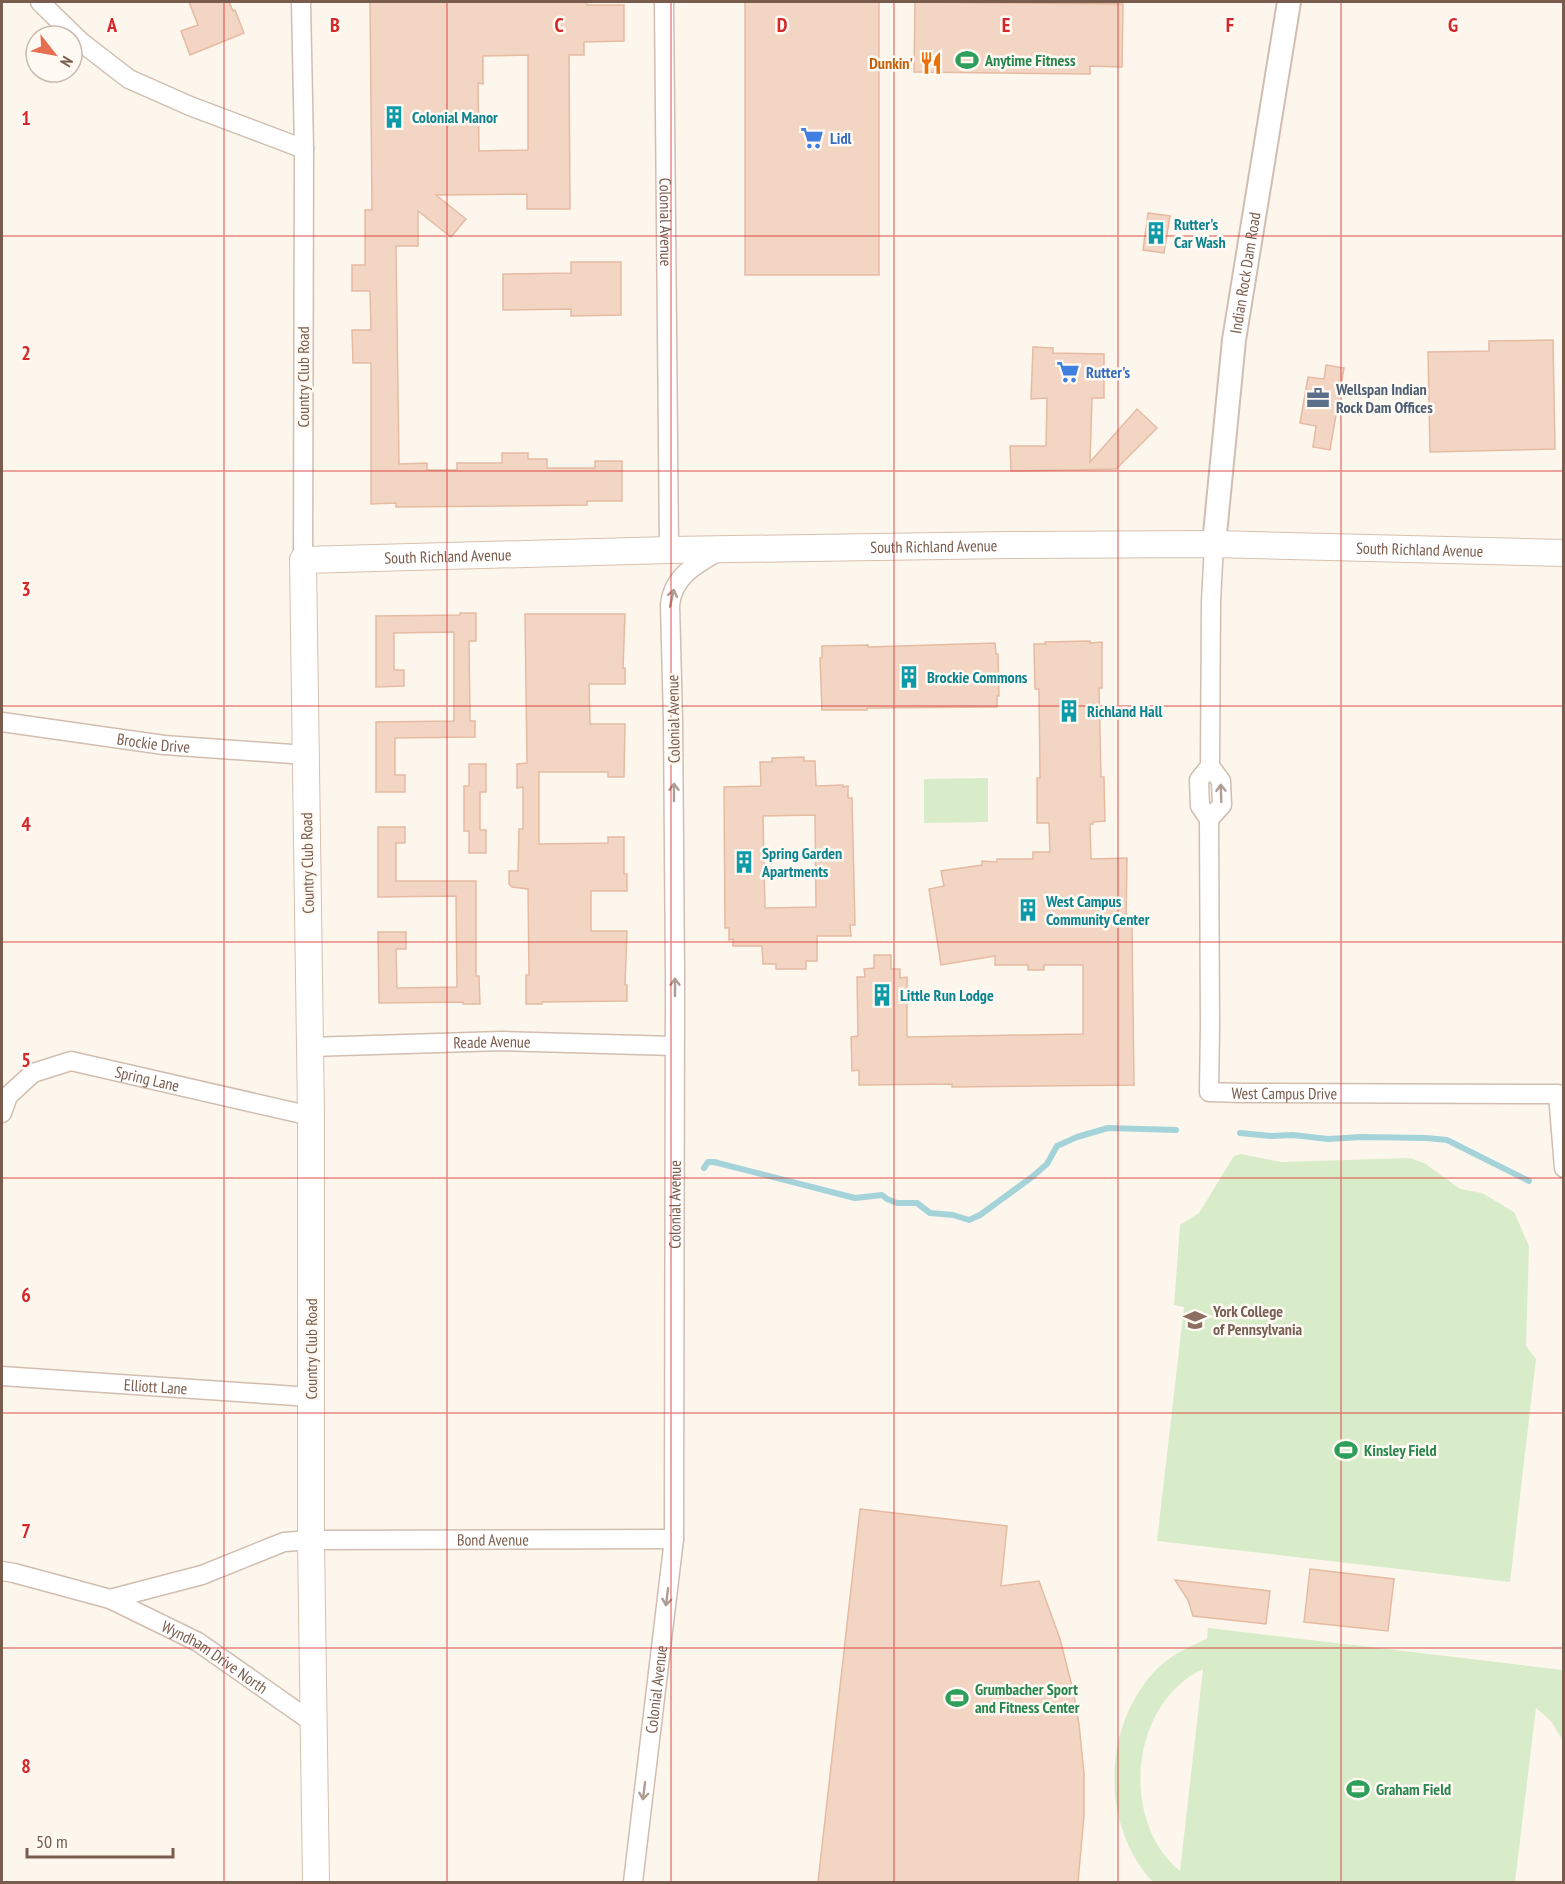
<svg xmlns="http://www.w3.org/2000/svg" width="1565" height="1884" viewBox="0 0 1565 1884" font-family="'PT Sans Narrow',sans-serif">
  <rect width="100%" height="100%" fill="#fdf6ec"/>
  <g fill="#d8ecc9" fill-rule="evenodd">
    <path d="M988 778V822L924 823V779Z"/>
    <path d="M1241 1154 1281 1162 1410 1158 1424 1163 1460 1189 1482 1193 1514 1212 1529 1246 1526 1346 1536 1359 1510 1582 1157 1541 1184 1307 1174 1305 1180 1225 1199 1213 1234 1156Z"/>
    <path d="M1208 1628 1563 1670V1741L1551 1721 1536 1708 1515 1882H1153C1099 1825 1102 1721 1160 1666 1173 1654 1190 1646 1207 1639ZM1203 1669 1180 1871C1119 1821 1130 1703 1203 1669Z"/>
  </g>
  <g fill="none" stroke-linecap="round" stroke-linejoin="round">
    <g stroke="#a5d3da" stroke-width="6">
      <path d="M1240 1133 1271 1136 1293 1135 1328 1139 1362 1137 1426 1138 1447 1140 1529 1181"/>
      <path d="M704 1168 708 1162H714L855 1198 882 1195 887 1199 897 1203H917L930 1213 953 1215 969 1220 980 1215 1032 1177 1047 1164 1057 1146 1077 1137 1108 1128 1176 1130"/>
    </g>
  </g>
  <g fill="#f3d5c3" stroke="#e6bba3" stroke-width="1.5" fill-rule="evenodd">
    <path d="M189 2H229L233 11 235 10 244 33 190 55 181 31 198 25Z"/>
    <path d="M370 2H587V5H624V41L584 42V55H569L570 209H527V194L436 195 466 219 451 237 418 211V246H396L399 464 427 463V470H457V463H502V453H528V459H547V468H595V461H622V501H587V505L503 506 396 507V503L371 504V363H353L352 330H371L370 291H352V265H365V210H372ZM528 55V150L479 151 478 83 483 84V56Z"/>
    <rect x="745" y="2" width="134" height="273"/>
    <path d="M915 2 1123 4 1122 67 1090 66V74L914 72Z"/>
    <path d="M1148 213 1170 216 1164 253 1143 250Z"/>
    <path d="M571 262H621V315L571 316V309L503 310V274L571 273Z"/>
    <path d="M1553 340 1555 449 1430 452 1428 352 1489 351V341Z"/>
    <path d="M1033 347 1053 348V353L1104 354V398H1092L1090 462 1137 409 1157 428 1116 469 1011 471 1010 446H1046L1047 398 1031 399Z"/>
    <path d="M1326 365 1344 368 1330 450 1313 447 1316 426 1300 423 1308 377 1324 379Z"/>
    <path d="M460 613H476V641H469L470 721H475V737L395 738V775H405V792H376V722L454 721V632L394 633V670H404V686L376 687V616L460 615Z"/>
    <path d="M525 614H625L623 668H625V684H589L590 724H625L624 777H608V772H539V844L608 843V837H624V874H627V891H591V931H627L625 985H627V1001L542 1002V1004H526V975H529L528 889 512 887 509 884V871H518L519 829H523V787L517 788V764L527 763Z"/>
    <path d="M1090 641V643L1102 642V688H1099L1101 777H1104L1105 821 1093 822V824H1090L1091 859 1127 858 1126 927H1132L1134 1085 952 1087V1084L859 1085V1070L852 1071 851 1037 858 1036 857 977H865L864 969 874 968V955H891V969H900V978L907 977V1037L1083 1034V965H1044V970H1028V965H995V956L941 965 929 889 944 886 941 871 982 865V861L997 862V859H1033V852H1050L1049 823H1037V778H1040L1039 689H1035L1034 644H1046L1045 642Z"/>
    <path d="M995 643 996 654H998L999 696H997V707L867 708V710H822L820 658H822V646L868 645V647Z"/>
    <path d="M804 757V761H815L816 786 843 785V787L848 786V798H852L855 925H850L851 936H817V961H806V969H776V964H763L762 946H733V939L729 940V928H725L724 787 761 786 760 762H772V758ZM815 815 816 907 765 908 763 816Z"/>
    <path d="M469 764H486V792H480V830H486V853H469V831H464V786H469Z"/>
    <path d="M378 827H405V843H396V881H476V976H479L480 1004H463V1002L379 1003 378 932H406V949H396L397 988 457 987 456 896 378 897Z"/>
    <path d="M860 1509 1007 1526 1001 1586 1039 1581 1060 1639 1073 1690 1079 1724 1084 1773V1816L1078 1882H818Z"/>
    <path d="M1310 1569 1394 1579 1388 1631 1304 1622Z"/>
    <path d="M1175 1580 1270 1591 1266 1624 1193 1616 1188 1600Z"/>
  </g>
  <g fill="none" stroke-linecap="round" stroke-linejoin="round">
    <g stroke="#d1beb0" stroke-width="21">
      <g id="minor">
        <path d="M40 2 81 42 129 79 190 106 304 149"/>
        <path d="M301 2 304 149 303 560"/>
        <path id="s1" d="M664 2 669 550"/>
        <path id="s2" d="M1214 544 1211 602 1210 766 1199 780 1200 806 1209 819 1210 1026 1209 1092 1243 1093 1558 1094 1564 1168"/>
        <path id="s3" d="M2 722 164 745 306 755"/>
        <path d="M1209 819 1222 805 1221 781 1210 766"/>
        <path id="s4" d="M310 1047 502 1041 674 1046"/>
        <path id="s5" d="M2 1113 8 1096 33 1073 71 1061 311 1116"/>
        <path id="s6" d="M2 1376 311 1397"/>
        <path id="s7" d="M2 1571 14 1573 110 1599 202 1575 284 1542 311 1540 674 1539"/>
        <path id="s8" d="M110 1599 198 1642 315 1724"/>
        <path id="s9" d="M633 1882 674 1539 675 975 673 720 670 605C673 576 696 564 719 551"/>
      </g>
    </g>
    <g stroke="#d1beb0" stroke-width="26">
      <g id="tertiary">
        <path id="s10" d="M1214 544 1234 340 1289 2"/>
      </g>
    </g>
    <g stroke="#d6c0b0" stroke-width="28">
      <g id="secondary">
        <path id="s11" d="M316 1882 311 1540V1116L303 560 669 550 1009 545 1214 544 1564 553"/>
      </g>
    </g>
    <use href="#minor" stroke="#fff" stroke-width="18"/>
    <use href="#tertiary" stroke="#fff" stroke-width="22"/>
    <use href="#secondary" stroke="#fff" stroke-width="26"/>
  </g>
  <defs><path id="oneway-shaft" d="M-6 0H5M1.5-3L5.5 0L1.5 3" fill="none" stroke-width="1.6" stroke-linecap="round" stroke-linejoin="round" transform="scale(1.5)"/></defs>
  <g stroke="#af9d94">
    <use href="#oneway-shaft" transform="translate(672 598) rotate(-77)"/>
    <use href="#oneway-shaft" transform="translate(674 792) rotate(-90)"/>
    <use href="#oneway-shaft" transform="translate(1221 793) rotate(-92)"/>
    <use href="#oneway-shaft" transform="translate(675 987) rotate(-90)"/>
    <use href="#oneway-shaft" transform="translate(667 1597) rotate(97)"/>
    <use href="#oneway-shaft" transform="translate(644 1791) rotate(97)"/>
  </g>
  <path fill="none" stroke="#d62828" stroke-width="1.5" stroke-opacity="0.55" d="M224 2V1882M447 2V1882M671 2V1882M894 2V1882M1118 2V1882M1341 2V1882M2 236H1564M2 471H1564M2 706H1564M2 942H1564M2 1178H1564M2 1413H1564M2 1648H1564"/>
  <defs>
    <g id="stadium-bare" transform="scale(1.8)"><path d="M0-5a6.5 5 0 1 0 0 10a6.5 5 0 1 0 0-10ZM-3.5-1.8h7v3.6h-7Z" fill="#2e9e5b" stroke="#fffaf3" stroke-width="2.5" paint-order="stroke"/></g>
    <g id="restaurant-bare" transform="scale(1.8)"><path d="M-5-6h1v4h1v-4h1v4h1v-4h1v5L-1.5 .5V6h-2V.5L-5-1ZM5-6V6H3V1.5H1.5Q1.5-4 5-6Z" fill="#e8710a" stroke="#fffaf3" stroke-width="2.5" paint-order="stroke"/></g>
    <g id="building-bare" transform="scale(1.8)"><path d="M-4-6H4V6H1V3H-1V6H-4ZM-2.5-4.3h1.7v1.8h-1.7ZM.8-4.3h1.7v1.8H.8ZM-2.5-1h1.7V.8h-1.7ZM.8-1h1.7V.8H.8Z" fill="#0f9aa8" stroke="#fffaf3" stroke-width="2.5" paint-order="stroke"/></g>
    <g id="supermarket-bare" transform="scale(1.8)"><path d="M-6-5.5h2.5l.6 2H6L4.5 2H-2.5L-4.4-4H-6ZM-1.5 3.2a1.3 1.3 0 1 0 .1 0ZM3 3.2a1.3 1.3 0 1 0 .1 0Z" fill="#3f7fe0" stroke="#fffaf3" stroke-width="2.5" paint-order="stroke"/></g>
    <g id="office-bare" transform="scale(1.8)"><path d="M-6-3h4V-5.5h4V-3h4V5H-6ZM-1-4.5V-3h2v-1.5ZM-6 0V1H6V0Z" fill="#5c6f8a" stroke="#fffaf3" stroke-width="2.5" paint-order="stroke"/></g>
    <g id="university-bare" transform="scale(1.8)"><path d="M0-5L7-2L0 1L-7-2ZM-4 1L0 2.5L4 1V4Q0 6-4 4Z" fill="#8d6e63" stroke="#fffaf3" stroke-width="2.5" paint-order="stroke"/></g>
  </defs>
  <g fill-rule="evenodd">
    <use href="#stadium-bare" x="967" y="60"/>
    <use href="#restaurant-bare" x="931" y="63"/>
    <use href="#building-bare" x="394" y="117"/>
    <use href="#supermarket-bare" x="812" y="138"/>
    <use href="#building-bare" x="1156" y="233"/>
    <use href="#supermarket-bare" x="1068" y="372"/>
    <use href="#office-bare" x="1318" y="398"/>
    <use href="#building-bare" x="909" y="677"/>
    <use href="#building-bare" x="1069" y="711"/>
    <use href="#building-bare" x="744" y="862"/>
    <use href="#building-bare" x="1028" y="910"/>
    <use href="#building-bare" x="882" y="995"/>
    <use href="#university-bare" x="1195" y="1320"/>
    <use href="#stadium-bare" x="1346" y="1450"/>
    <use href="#stadium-bare" x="957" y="1698"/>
    <use href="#stadium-bare" x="1358" y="1789"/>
  </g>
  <g text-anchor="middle" stroke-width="5" stroke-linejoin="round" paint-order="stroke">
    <g font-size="16" font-weight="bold" fill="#27864d" stroke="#fffaf3" text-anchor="start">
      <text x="985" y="66">Anytime Fitness</text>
      <text x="1364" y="1456">Kinsley Field</text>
      <text x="975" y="1695">Grumbacher Sport<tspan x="975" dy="18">and Fitness Center</tspan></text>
      <text x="1376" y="1795">Graham Field</text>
    </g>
    <g font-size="16" font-weight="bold" fill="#c56008" stroke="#fffaf3" text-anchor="end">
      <text x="913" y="69">Dunkin'</text>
    </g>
    <g font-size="16" font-weight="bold" fill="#0d838f" stroke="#fffaf3" text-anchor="start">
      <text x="412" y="123">Colonial Manor</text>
      <text x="1174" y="230">Rutter's<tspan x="1174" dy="18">Car Wash</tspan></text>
      <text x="927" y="683">Brockie Commons</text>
      <text x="1087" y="717">Richland Hall</text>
      <text x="762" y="859">Spring Garden<tspan x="762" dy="18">Apartments</tspan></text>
      <text x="1046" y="907">West Campus<tspan x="1046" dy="18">Community Center</tspan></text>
      <text x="900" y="1001">Little Run Lodge</text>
    </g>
    <g font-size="16" font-weight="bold" fill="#366cbe" stroke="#fffaf3" text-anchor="start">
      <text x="830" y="144">Lidl</text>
      <text x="1086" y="378">Rutter's</text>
    </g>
    <g font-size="16" fill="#7a5c4d" stroke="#fffaf3">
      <text dy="6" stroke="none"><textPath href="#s1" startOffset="220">Colonial Avenue</textPath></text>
      <text dy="6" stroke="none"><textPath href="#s10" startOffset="273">Indian Rock Dam Road</textPath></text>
      <text transform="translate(303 377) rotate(-90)" y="6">Country Club Road</text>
      <text dy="6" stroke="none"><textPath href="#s11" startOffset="1953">South Richland Avenue</textPath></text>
      <text dy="6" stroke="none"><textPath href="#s11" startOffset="2439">South Richland Avenue</textPath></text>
      <text dy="6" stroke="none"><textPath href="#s11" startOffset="1467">South Richland Avenue</textPath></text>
      <text transform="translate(673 719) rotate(-91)" y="6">Colonial Avenue</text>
      <text dy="6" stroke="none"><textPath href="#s3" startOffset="153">Brockie Drive</textPath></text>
      <text transform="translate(307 863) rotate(-91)" y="6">Country Club Road</text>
      <text dy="6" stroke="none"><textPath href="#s4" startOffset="182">Reade Avenue</textPath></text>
      <text dy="6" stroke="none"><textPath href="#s5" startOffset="170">Spring Lane</textPath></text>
      <text dy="6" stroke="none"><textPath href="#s2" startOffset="630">West Campus Drive</textPath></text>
      <text dy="6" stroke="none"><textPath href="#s9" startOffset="680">Colonial Avenue</textPath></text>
      <text transform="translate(311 1349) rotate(-90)" y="6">Country Club Road</text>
      <text dy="6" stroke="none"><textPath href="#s6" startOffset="154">Elliott Lane</textPath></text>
      <text dy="6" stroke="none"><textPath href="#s7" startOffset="504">Bond Avenue</textPath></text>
      <text dy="6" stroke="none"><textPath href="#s8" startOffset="120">Wyndham Drive North</textPath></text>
      <text dy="6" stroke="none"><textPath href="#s9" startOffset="194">Colonial Avenue</textPath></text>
    </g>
    <g font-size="16" font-weight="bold" fill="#4e5e75" stroke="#fffaf3" text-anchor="start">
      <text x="1336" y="395">Wellspan Indian<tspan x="1336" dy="18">Rock Dam Offices</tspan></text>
    </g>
    <g font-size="16" font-weight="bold" fill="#785e54" stroke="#fffaf3" text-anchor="start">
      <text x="1213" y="1317">York College<tspan x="1213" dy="18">of Pennsylvania</tspan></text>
    </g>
  </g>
  <g font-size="20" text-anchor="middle" font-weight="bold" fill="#d62828" stroke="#fffaf3" stroke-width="5" stroke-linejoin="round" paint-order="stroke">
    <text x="112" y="32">A</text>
    <text x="335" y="32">B</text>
    <text x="559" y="32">C</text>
    <text x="782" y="32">D</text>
    <text x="1006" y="32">E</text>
    <text x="1230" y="32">F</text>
    <text x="1453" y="32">G</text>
    <text x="26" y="125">1</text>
    <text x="26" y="360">2</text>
    <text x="26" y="596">3</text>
    <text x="26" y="831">4</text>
    <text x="26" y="1067">5</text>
    <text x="26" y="1302">6</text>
    <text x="26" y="1538">7</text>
    <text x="26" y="1773">8</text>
  </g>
  <rect width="1565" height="1884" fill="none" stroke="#7a5c4d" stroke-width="6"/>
  <g transform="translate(54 54) rotate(121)"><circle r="28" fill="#fffaf3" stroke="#cabbb1" stroke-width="1.5"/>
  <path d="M0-4.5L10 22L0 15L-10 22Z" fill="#e76f51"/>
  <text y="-9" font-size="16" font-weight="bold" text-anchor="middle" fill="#7a5c4d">N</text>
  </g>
  <path d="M27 1848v9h146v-9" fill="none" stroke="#7a5c4d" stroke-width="3"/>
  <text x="36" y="1848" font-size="18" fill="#7a5c4d" stroke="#fffaf3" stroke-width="4.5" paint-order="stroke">50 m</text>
</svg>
